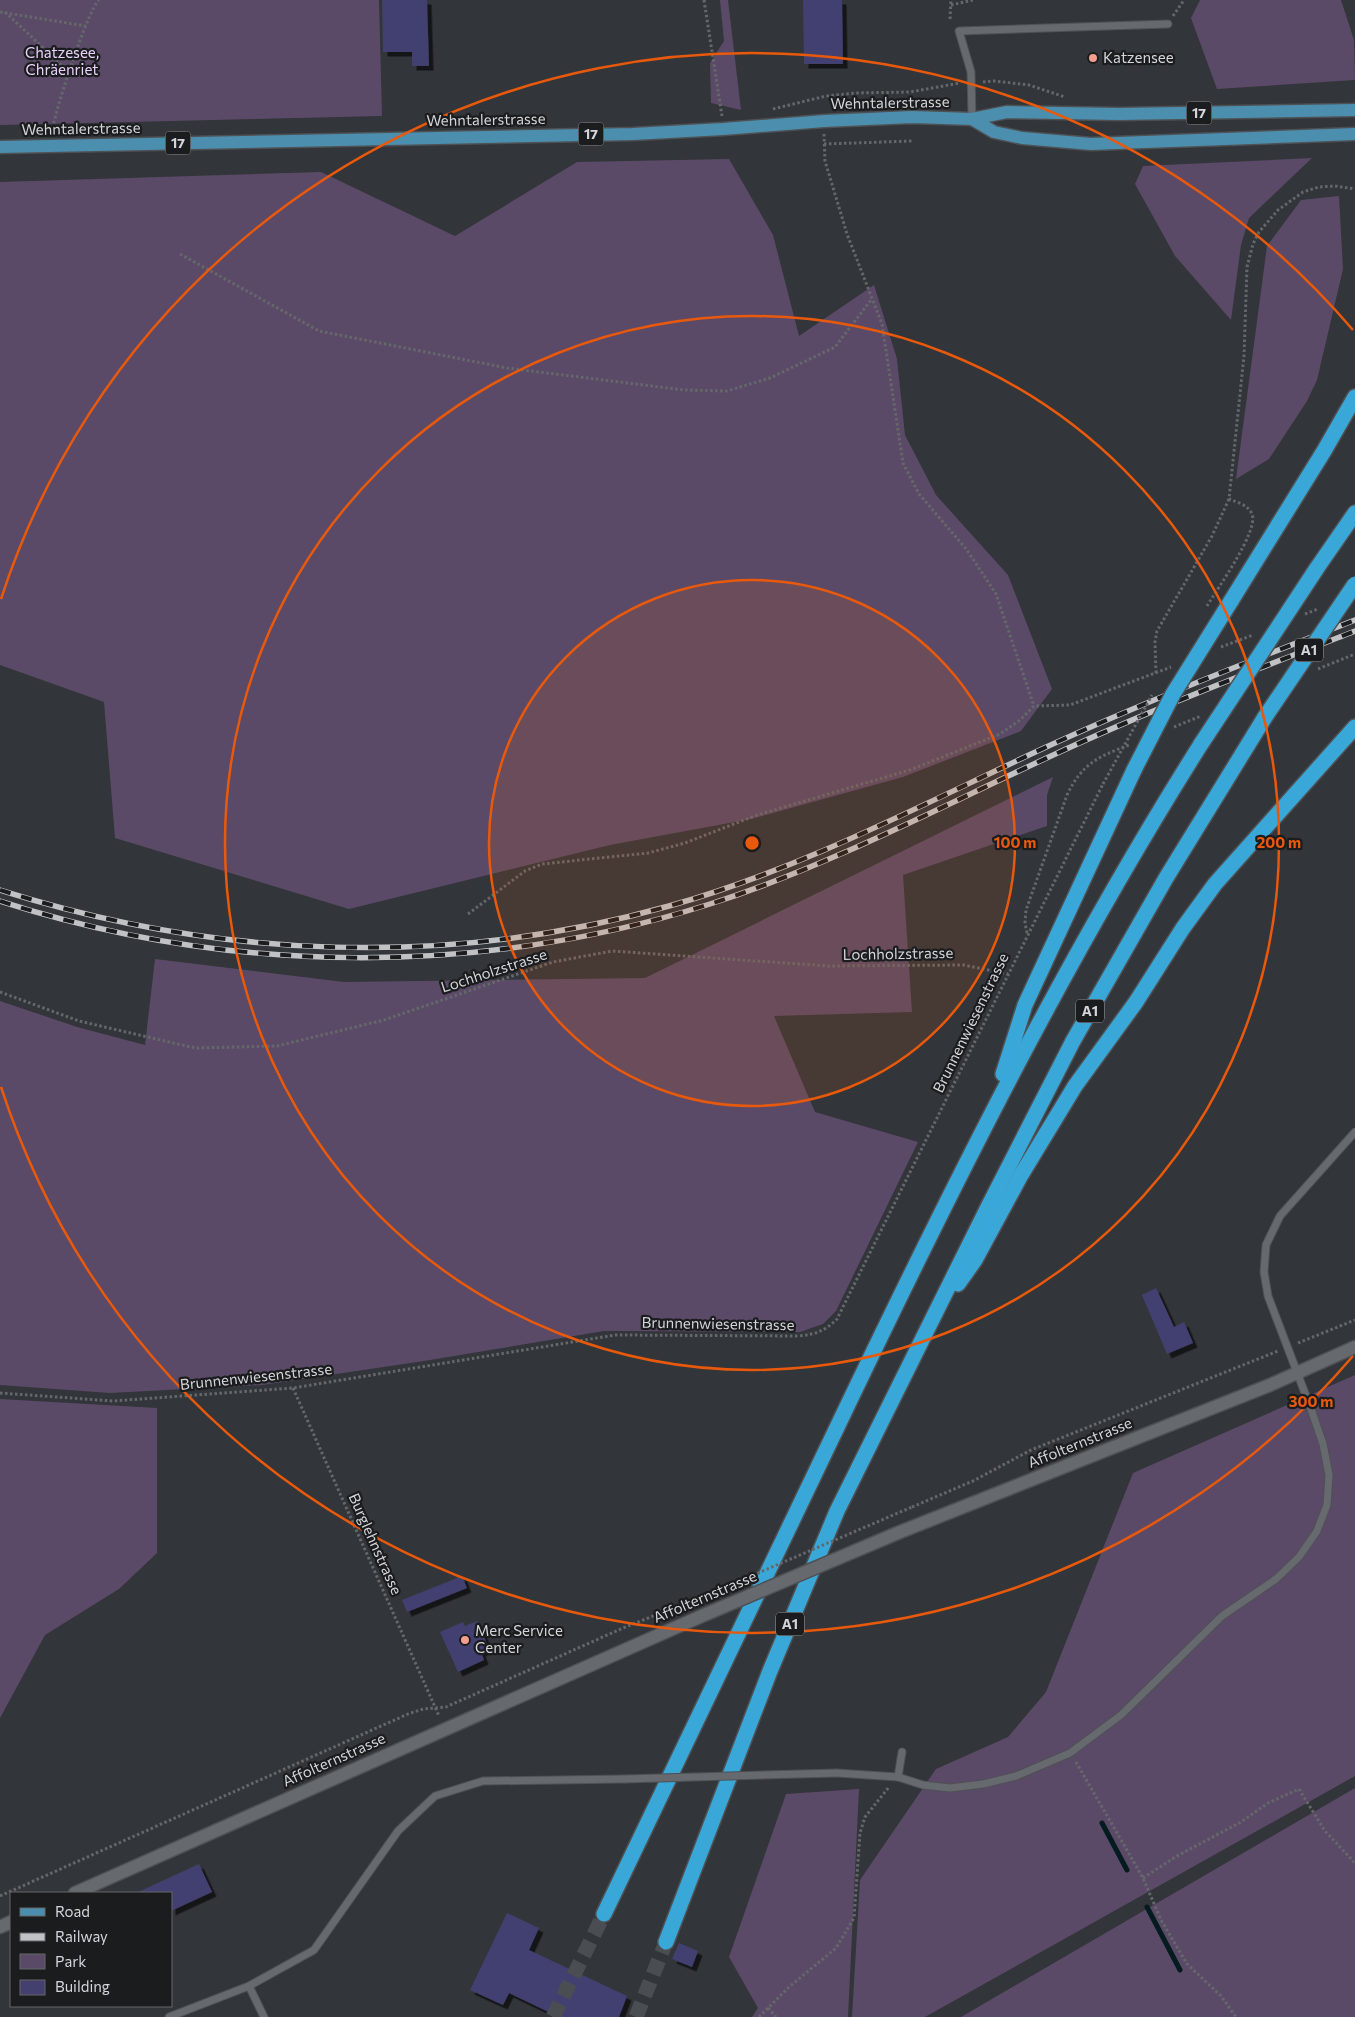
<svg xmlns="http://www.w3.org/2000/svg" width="1355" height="2017" viewBox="0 0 1355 2017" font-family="Commissioner,sans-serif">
  <defs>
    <filter id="shadow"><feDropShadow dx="4.5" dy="4.5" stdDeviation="0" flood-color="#0009"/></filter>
  </defs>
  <rect width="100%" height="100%" fill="#323539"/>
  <g fill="#5b4a67">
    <path d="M0 0H379L382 116 0 125Z"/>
    <path d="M720 0H728L741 110 711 103 710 63 724 41Z"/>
    <path d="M1200 0H1341L1354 40 1355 80 1217 89 1191 18Z"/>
    <path d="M1312 158 1249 218 1241 245 1231 320 1175 256 1135 184 1143 166Z"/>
    <path d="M729 159 773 235 799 336 874 285 897 359 905 435 936 495 1008 575 1052 689 1021 731 903 777 751 819 610 845 349 909 115 838 104 702 0 665V182L321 172 455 236 577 162Z"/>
    <path d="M1339 196 1343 269 1317 380 1307 401 1269 459 1236 479 1267 246 1301 200Z"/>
    <path d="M1053 777 1047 795V826L903 875 912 1012 774 1016 815 1112 918 1142 836 1311 823 1324 800 1332 604 1331 424 1361 262 1385 110 1393 0 1385V1001L77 1027 145 1045 155 959 344 982 645 978Z"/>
    <path d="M1355 1375V1776L925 2017H852L860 1880 936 1769 1008 1737 1046 1692 1133 1473Z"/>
    <path d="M0 1399 157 1408V1553L119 1589 45 1635 0 1718Z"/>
    <path d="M1355 1788V2017H961Z"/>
    <path d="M859 1789 848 2017H752L758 2008 729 1957 786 1794Z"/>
  </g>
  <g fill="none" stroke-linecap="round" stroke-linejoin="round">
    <g stroke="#041c1f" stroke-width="5">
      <path d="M1102 1823 1127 1870"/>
      <path d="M1147 1907 1180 1970"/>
    </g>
  </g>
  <g fill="#43406f" filter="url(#shadow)">
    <path d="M382 0H427L429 66H412V52H383Z"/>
    <path d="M803 0H842L843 64H804Z"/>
    <path d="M1156 1288 1174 1327 1184 1322 1193 1343 1167 1354 1142 1295Z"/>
    <path d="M462 1576 467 1588 407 1612 402 1600Z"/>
    <path d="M477 1621 489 1648 481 1652 484 1660 458 1672 440 1632 463 1622 465 1626Z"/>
    <path d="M199 1864 212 1892 171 1911V1893H136Z"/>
    <path d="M507 1913 539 1928 529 1950 627 1996 619 2017H559L509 1993 503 2005 470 1990Z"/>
    <path d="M679 1943 698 1951 692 1967 672 1959Z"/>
  </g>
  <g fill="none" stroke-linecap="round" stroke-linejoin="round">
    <g stroke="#4a4d51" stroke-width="15" stroke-dasharray="15 8" stroke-linecap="butt">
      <path d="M553 2017 604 1914"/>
      <path d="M636 2017 666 1942"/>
    </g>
    <g stroke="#4e5154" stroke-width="9">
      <g id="service">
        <path d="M972 119 971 72 959 31 1168 24"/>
        <path d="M837 1773 898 1777 923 1785 950 1788 983 1784 1016 1776 1070 1753 1121 1715 1222 1616 1276 1579 1299 1557 1317 1531 1327 1505 1329 1475 1323 1444 1311 1409 1268 1296 1264 1272 1266 1245 1280 1216 1355 1132"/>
        <path d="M898 1777 902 1752"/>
        <path d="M249 1986 264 2017"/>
        <path d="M169 2017 249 1986 314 1950 398 1831 435 1796 483 1781 624 1779"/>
      </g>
    </g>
    <g stroke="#4e5154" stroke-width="15">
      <g id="tertiary">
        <path d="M900 1532 1270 1385 1355 1347"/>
        <path d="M75 1893 704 1615"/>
        <path d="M0 1927 11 1922"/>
      </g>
    </g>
    <g stroke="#4e5154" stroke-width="15">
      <g id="primary">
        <path d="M972 119 994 132 1022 138 1091 144 1355 134"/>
        <path d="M0 147 633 134 723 129 824 121 912 117 972 119 1007 112 1119 114 1355 110"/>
      </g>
    </g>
    <g stroke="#4e5154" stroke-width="18">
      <g id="motorway">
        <path d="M1317 568 1355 513"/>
        <path d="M1231 601 1324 451 1355 397"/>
        <path d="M1003 1074 1025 1005 1134 770"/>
        <path d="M958 1284 975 1260 1021 1175 1075 1086 1136 1002 1183 928 1215 884 1355 727"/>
        <path d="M604 1914C686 1741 768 1568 852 1396 959 1173 1069 953 1201 744"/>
        <path d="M666 1942 770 1671 837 1511 989 1205 1073 1041 1166 878 1265 717"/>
      </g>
    </g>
    <g stroke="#65686b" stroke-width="3" stroke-dasharray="2.5 2.5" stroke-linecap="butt">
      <path d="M704 0 722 116"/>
      <path d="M951 5 973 0"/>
      <path d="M0 12 86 26"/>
      <path d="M5 12 69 72"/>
      <path d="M1173 16 1184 0"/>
      <path d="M950 19 951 0"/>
      <path d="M983 82 994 81 1029 85 1065 97"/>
      <path d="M773 109 826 96 855 93 910 92 960 83"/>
      <path d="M52 133C53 116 88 9 99 0"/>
      <path d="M824 134 825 161 847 234 882 324 903 463 919 494 967 550 996 594 1034 706"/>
      <path d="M824 144 912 141"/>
      <path d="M180 254 319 331 507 368 684 390 727 391 770 378 835 347 871 300"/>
      <path d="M1207 606C1217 589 1259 531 1252 514 1248 505 1237 502 1229 499L1244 356 1247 267 1253 244 1259 232 1278 210 1303 192 1319 187 1335 186 1355 189"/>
      <path d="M1305 614 1318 609"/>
      <path d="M1221 647 1253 635"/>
      <path d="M1318 669 1355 654"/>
      <path d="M1156 673 1155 642 1157 631 1212 536 1229 499"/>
      <path d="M1174 727 1201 716"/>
      <path d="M468 914 525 871 542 864 648 853 685 843 757 815 910 770 1000 734 1020 720 1034 706 1070 705 1171 667"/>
      <path d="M1027 933 1025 923 1026 910 1067 795C1082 764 1097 757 1129 745"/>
      <path d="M0 992 79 1021 195 1048 277 1046 384 1020 553 962 612 951 829 966 964 965 1008 974"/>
      <path d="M1298 1343 1355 1320"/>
      <path d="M293 1388 439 1716"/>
      <path d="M0 1393 113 1401 293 1388 615 1335 799 1336C816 1334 825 1331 837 1319L1103 784"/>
      <path d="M912 1507 973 1481 1031 1450 1278 1351"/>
      <path d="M1076 1762 1143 1878 1161 1920 1187 1964 1221 1996 1236 2017"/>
      <path d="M1143 1878 1177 1856 1241 1822 1268 1803 1299 1789 1325 1831 1355 1863"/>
      <path d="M0 1896 408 1714 423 1709 446 1707 623 1628 716 1591"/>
      <path d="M768 2008 776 2017"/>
      <path d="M759 2017 788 1988 836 1948 854 1918 860 1833 865 1817 889 1787"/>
    </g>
    <use href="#service" stroke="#66696e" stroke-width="7"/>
    <use href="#tertiary" stroke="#66696e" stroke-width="12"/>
    <use href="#primary" stroke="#4c8eae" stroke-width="12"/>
    <use href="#motorway" stroke="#3aa7d9" stroke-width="15"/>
    <g stroke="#c0c2c5" stroke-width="5.5">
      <g id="rail">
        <path d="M0 890C219 959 448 968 669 906 801 869 921 805 1044 748 1146 701 1251 661 1355 620"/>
        <path d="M0 901C230 975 480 977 710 904 829 866 938 808 1051 756 1150 710 1253 671 1355 631"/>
      </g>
    </g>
    <use href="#rail" stroke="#1b1c1e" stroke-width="4" stroke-dasharray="11" stroke-linecap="butt"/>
    <g stroke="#4e5154" stroke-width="9" stroke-linecap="butt">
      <path id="service-bridge" d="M624 1779 837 1773"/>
    </g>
    <g stroke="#4e5154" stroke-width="15" stroke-linecap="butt">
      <path id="tertiary-bridge" d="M704 1615 900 1532"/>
    </g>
    <g stroke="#4e5154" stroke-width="18" stroke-linecap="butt">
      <g id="motorway-bridge">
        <path d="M1265 717 1355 584"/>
        <path d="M1201 744 1317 568"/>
        <path d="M1134 770 1173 694 1231 601"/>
      </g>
    </g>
    <g stroke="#65686b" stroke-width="3" stroke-dasharray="2.5 2.5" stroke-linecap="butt">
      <path d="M1103 784 1152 695"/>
      <path d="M716 1591 912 1507"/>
    </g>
    <use href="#service-bridge" stroke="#66696e" stroke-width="7"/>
    <use href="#tertiary-bridge" stroke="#66696e" stroke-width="12"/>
    <use href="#motorway-bridge" stroke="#3aa7d9" stroke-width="15"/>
  </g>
  <circle cx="752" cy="843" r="263" fill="#e8590c" fill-opacity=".12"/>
  <g fill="none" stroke="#e8590c" stroke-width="2.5">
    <circle cx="752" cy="843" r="263"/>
    <circle cx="752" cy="843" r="527"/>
    <path d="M1353 1356A790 790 0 0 1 1 1087M1 599A790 790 0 0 1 1353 330"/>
  </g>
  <g fill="#f59d8f" stroke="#1b1c1e" stroke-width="2">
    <circle cx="1093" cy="58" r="5"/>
    <circle cx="465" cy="1640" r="5"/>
  </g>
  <g text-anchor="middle" stroke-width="4.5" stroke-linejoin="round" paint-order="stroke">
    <g fill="#1b1c1e" stroke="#9c9ea0" stroke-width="1">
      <rect x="1186.5" y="101.5" width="25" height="23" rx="4"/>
      <rect x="578.5" y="122.5" width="25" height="23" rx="4"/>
      <rect x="165.5" y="131.5" width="25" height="23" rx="4"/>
      <rect x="1295" y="638.5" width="28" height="23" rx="4"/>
      <rect x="1076" y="999.5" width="28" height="23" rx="4"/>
      <rect x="776" y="1612.5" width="28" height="23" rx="4"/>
    </g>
    <g font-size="14" font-weight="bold" fill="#d3d5d8">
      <text x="1199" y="118">17</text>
      <text x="591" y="139">17</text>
      <text x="178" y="148">17</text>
      <text x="1309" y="655">A1</text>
      <text x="1090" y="1016">A1</text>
      <text x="790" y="1629">A1</text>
    </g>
    <g font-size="15" fill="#ead1fd" stroke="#1b1c1e">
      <text x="62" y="58">Chatzesee,<tspan x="62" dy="17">Chräenriet</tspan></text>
    </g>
    <g font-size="15" fill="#d3d5d8" stroke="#1b1c1e" text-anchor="start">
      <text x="1103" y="63">Katzensee</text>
      <text x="475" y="1636">Merc Service<tspan x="475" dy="17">Center</tspan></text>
    </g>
    <g font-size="15" fill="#d3d5d8" stroke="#1b1c1e">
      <text transform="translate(890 103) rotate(-1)" y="5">Wehntalerstrasse</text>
      <text transform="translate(486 120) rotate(-1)" y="5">Wehntalerstrasse</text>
      <text transform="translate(81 129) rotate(-1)" y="5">Wehntalerstrasse</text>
      <text transform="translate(898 954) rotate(-1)" y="5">Lochholzstrasse</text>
      <text transform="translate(494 971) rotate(-18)" y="5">Lochholzstrasse</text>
      <text transform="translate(971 1023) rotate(-64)" y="5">Brunnenwiesenstrasse</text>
      <text transform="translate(718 1324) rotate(1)" y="5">Brunnenwiesenstrasse</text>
      <text transform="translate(256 1377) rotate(-6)" y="5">Brunnenwiesenstrasse</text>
      <text transform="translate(1080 1443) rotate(-22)" y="5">Affolternstrasse</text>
      <text transform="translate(375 1544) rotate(66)" y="5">Burglehnstrasse</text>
      <text transform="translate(705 1597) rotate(-23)" y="5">Affolternstrasse</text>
      <text transform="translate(334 1760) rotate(-24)" y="5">Affolternstrasse</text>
    </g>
  </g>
  <circle cx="752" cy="843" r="8" fill="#e8590c" stroke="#1b1c1e" stroke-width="2.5"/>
  <g font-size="15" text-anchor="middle" font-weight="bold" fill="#e8590c" stroke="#1b1c1e" stroke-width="4.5" stroke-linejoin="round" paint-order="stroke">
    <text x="1015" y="848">100 m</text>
    <text x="1279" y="848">200 m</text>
    <text x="1311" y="1407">300 m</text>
  </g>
  <rect x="10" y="1892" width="162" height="115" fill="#1b1c1e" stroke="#656668"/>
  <rect x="20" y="1908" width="25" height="8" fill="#4c8eae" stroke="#656668"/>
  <text x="55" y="1917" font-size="15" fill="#d3d5d8">Road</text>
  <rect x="20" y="1933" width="25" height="8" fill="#c0c2c5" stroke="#656668"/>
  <text x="55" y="1942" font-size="15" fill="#d3d5d8">Railway</text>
  <rect x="20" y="1954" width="25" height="15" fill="#5b4a67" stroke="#656668"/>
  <text x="55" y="1967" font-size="15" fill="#d3d5d8">Park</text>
  <rect x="20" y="1980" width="25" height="15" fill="#43406f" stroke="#656668"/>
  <text x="55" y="1992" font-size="15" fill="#d3d5d8">Building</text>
</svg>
